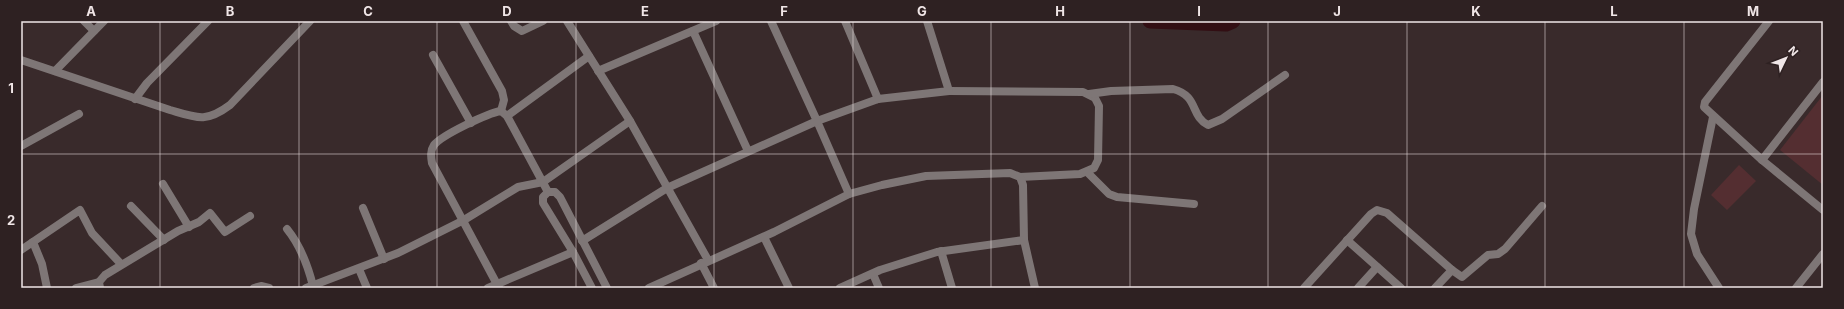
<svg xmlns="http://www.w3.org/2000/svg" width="1844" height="309" viewBox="0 0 1844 309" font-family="Inter,sans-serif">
  <rect width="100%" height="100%" fill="#392a2b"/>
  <g fill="#542e31">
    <path d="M1823 95V185L1780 150Z"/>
    <path d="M1739 165 1756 181 1727 210 1711 195Z"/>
  </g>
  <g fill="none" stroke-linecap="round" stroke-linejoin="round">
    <path stroke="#320e13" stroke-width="15" d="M1150 21 1226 24 1233 21"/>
    <g stroke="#7e7676" stroke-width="8">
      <path d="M84 21 94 31"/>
      <path d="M463 21 502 91 504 100 501 111"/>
      <path d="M511 21 514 26 522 31 543 21"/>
      <path d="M567 21 630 121 708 260"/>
      <path d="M845 21 878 99"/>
      <path d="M1769 21 1705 102 1704 107 1762 160 1823 210"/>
      <path d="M693 31 748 151"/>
      <path d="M433 55 471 123"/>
      <path d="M21 60 170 110C197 118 206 123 230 105L310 21"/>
      <path d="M55 71 104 21"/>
      <path d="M598 71 716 21"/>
      <path d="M949 91 1083 92 1095 98 1099 106 1098 160 1094 168 1080 174 1020 177"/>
      <path d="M1089 94 1111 91 1173 89C1199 96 1190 116 1208 125L1222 119 1285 75"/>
      <path d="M135 99 147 83 208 21"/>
      <path d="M507 116 589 56"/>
      <path d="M1713 117 1694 209 1691 234 1697 254 1719 288"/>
      <path d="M21 146 79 114"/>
      <path d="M1762 160 1823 82"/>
      <path d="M1087 172 1109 194 1117 197 1194 204"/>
      <path d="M163 184 189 227"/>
      <path d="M849 194 817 121 878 99 949 91 927 21"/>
      <path d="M131 206 164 240"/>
      <path d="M363 208 384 259"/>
      <path d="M287 229C300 245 308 266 313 286"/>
      <path d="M764 237 789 288"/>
      <path d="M1347 240 1401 288"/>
      <path d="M582 241 667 188 817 121 771 21"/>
      <path d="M33 242 42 264 47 288"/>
      <path d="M21 250 80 210 92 233 121 264"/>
      <path d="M941 251 952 288"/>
      <path d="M701 263 714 288"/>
      <path d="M359 269 367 288"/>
      <path d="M873 274 879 288"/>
      <path d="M76 288 99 282"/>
      <path d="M100 288 99 282 105 275 178 231 199 222 210 213 225 232 250 216"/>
      <path d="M254 288 261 286 269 288"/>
      <path d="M306 288 398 253 464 220 518 187 543 182 630 121"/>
      <path d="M488 288 573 252"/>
      <path d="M499 288 432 163C431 157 430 151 434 145 442 135 488 113 501 111L507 116 548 192"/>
      <path d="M592 288 573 252 543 203V197L548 192H555L560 197 607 288"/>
      <path d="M649 288 774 232 849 194 882 185 926 176 1010 173 1020 177 1023 185 1024 240 1035 288"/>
      <path d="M840 288 880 270 937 252 1024 240"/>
      <path d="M1304 288 1371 214 1377 210 1387 213 1452 270 1462 277 1488 255 1498 254 1505 249 1542 206"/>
      <path d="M1358 288 1377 267"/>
      <path d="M1435 288 1452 270"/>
      <path d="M1796 288 1823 254"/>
    </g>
  </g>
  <path fill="none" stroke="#f0e6e7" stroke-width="1" stroke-opacity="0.55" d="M160 21V288M299 21V288M437 21V288M576 21V288M714 21V288M853 21V288M991 21V288M1130 21V288M1268 21V288M1407 21V288M1545 21V288M1684 21V288M21 154H1823"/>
  <rect width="1844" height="309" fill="none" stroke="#2e2122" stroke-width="44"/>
  <g transform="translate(1786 58) rotate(47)" stroke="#2e2122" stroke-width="3" paint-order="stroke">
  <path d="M0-3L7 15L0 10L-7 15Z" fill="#f0e6e7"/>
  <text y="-6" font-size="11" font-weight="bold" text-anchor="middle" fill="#f0e6e7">N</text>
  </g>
  <rect x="22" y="22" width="1800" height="265" fill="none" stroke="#f0e6e7" stroke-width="1.5"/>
  <g font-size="13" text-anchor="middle" font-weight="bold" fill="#f0e6e7">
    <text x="91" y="16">A</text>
    <text x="230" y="16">B</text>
    <text x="368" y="16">C</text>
    <text x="507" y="16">D</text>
    <text x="645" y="16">E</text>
    <text x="784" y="16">F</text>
    <text x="922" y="16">G</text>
    <text x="1060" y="16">H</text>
    <text x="1199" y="16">I</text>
    <text x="1337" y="16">J</text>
    <text x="1476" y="16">K</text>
    <text x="1614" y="16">L</text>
    <text x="1753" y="16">M</text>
    <text x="11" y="93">1</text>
    <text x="11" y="225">2</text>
  </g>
</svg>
